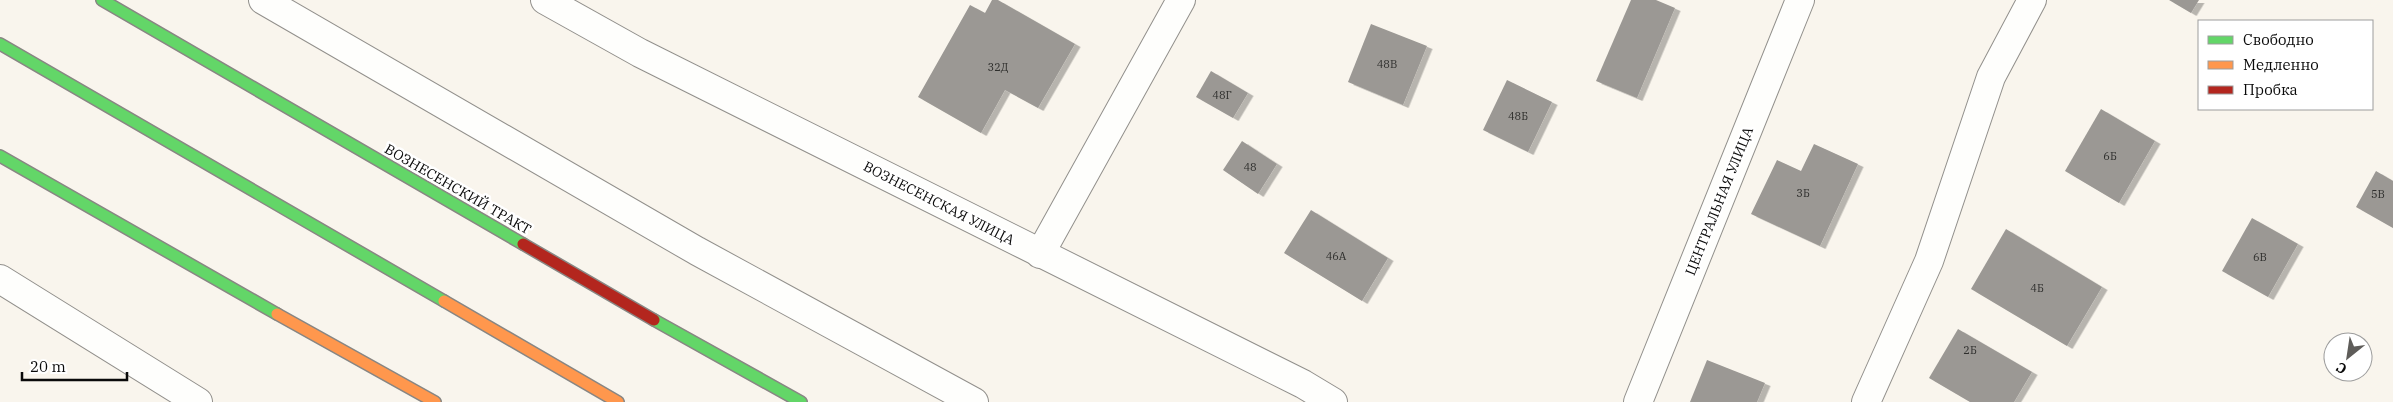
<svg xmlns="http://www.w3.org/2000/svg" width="2393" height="402" viewBox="0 0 2393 402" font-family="'IBM Plex Serif',serif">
  <defs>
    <filter id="shadow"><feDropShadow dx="5.5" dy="3" stdDeviation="0" flood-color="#0004"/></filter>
  </defs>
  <rect width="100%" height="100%" fill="#f9f5ed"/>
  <g fill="#9b9894" filter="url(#shadow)">
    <path d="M992 0H998L1075 44 1038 108 1005 90 981 133 918 97 970 5 985 13Z"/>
    <path d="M1631 0H1656L1675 8 1637 98 1596 81Z"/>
    <path d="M2169 0H2199L2191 13Z"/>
    <path d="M1371 24 1427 46 1403 105 1348 82Z"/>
    <path d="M1211 71 1248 93 1233 118 1196 97Z"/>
    <path d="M1507 80 1552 102 1528 152 1483 130Z"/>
    <path d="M2101 109 2155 141 2119 203 2065 171Z"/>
    <path d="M1242 141 1277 164 1258 194 1223 170Z"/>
    <path d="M1814 144 1858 164 1820 246 1751 214 1777 160 1801 171Z"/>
    <path d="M2376 171 2393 181V228L2356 207Z"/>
    <path d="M1311 210 1388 258 1362 301 1284 253Z"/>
    <path d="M2252 218 2298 244 2268 297 2222 271Z"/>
    <path d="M2006 229 2102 287 2067 346 1971 289Z"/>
    <path d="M1958 329 2032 372 2014 402H1970L1929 378Z"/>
    <path d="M1707 360 1765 383 1757 402H1690Z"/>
  </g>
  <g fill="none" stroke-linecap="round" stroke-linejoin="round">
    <g stroke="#92908c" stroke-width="30">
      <g id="street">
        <path d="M263 0 697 251 974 402"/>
        <path d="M545 0 640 53 1303 384 1333 402"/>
        <path d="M1040 254 1181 0"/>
        <path d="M0 279 198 402"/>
        <path d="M1638 402 1800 0"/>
        <path d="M1866 402 1929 261 1991 77 2032 0"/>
      </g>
    </g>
    <g stroke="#888683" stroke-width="14">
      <g id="fast">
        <path d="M102 0 523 244"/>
        <path d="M0 44 444 301"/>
        <path d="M0 156 277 314"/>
        <path d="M654 320 801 402"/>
      </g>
    </g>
    <g stroke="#888683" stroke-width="14">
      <g id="slow">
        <path d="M444 301 618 402"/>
        <path d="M277 314 435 402"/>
      </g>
    </g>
    <g stroke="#888683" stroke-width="14">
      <path id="jam" d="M523 244 654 320"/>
    </g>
    <use href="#street" stroke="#fefefc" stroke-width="28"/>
    <use href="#fast" stroke="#63d668" stroke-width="11"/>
    <use href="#slow" stroke="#ff974d" stroke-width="11"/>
    <use href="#jam" stroke="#b3261e" stroke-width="11"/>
  </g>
  <g text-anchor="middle" stroke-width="5" stroke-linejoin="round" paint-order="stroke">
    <g font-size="11" fill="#2e2e2c">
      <text x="1387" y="68">48В</text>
      <text x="998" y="71">32Д</text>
      <text x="1222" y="99">48Г</text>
      <text x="1518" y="120">48Б</text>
      <text x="2110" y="160">6Б</text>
      <text x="1250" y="171">48</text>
      <text x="1803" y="197">3Б</text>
      <text x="2378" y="198">5В</text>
      <text x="1336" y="260">46А</text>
      <text x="2260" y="261">6В</text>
      <text x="2037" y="292">4Б</text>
      <text x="1970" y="354">2Б</text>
    </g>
    <g font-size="14" fill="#0a0a0a" stroke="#fff">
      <text transform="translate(458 189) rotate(30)" y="5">ВОЗНЕСЕНСКИЙ ТРАКТ</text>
      <text transform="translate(1719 201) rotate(-68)" y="5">ЦЕНТРАЛЬНАЯ УЛИЦА</text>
      <text transform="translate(939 203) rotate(27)" y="5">ВОЗНЕСЕНСКАЯ УЛИЦА</text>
    </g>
  </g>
  <rect x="2198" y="20" width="175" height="90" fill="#ffffff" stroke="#9d9d9d"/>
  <rect x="2208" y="36" width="25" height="8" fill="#63d668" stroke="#9d9d9d"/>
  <text x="2243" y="45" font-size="15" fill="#0a0a0a">Свободно</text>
  <rect x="2208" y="61" width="25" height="8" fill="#ff974d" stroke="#9d9d9d"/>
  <text x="2243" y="70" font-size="15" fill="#0a0a0a">Медленно</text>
  <rect x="2208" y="86" width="25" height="8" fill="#b3261e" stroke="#9d9d9d"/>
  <text x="2243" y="95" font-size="15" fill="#0a0a0a">Пробка</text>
  <g transform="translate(2348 357) rotate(210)"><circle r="24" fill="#ffffff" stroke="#9d9d9d"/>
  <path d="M0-4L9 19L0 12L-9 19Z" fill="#5e5c59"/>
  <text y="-8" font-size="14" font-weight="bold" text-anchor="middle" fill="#0a0a0a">С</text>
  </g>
  <path d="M22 372v8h105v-8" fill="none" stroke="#0a0a0a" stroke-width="2.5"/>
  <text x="30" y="372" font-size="15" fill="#0a0a0a" stroke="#ffffff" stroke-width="4" paint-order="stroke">20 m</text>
</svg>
